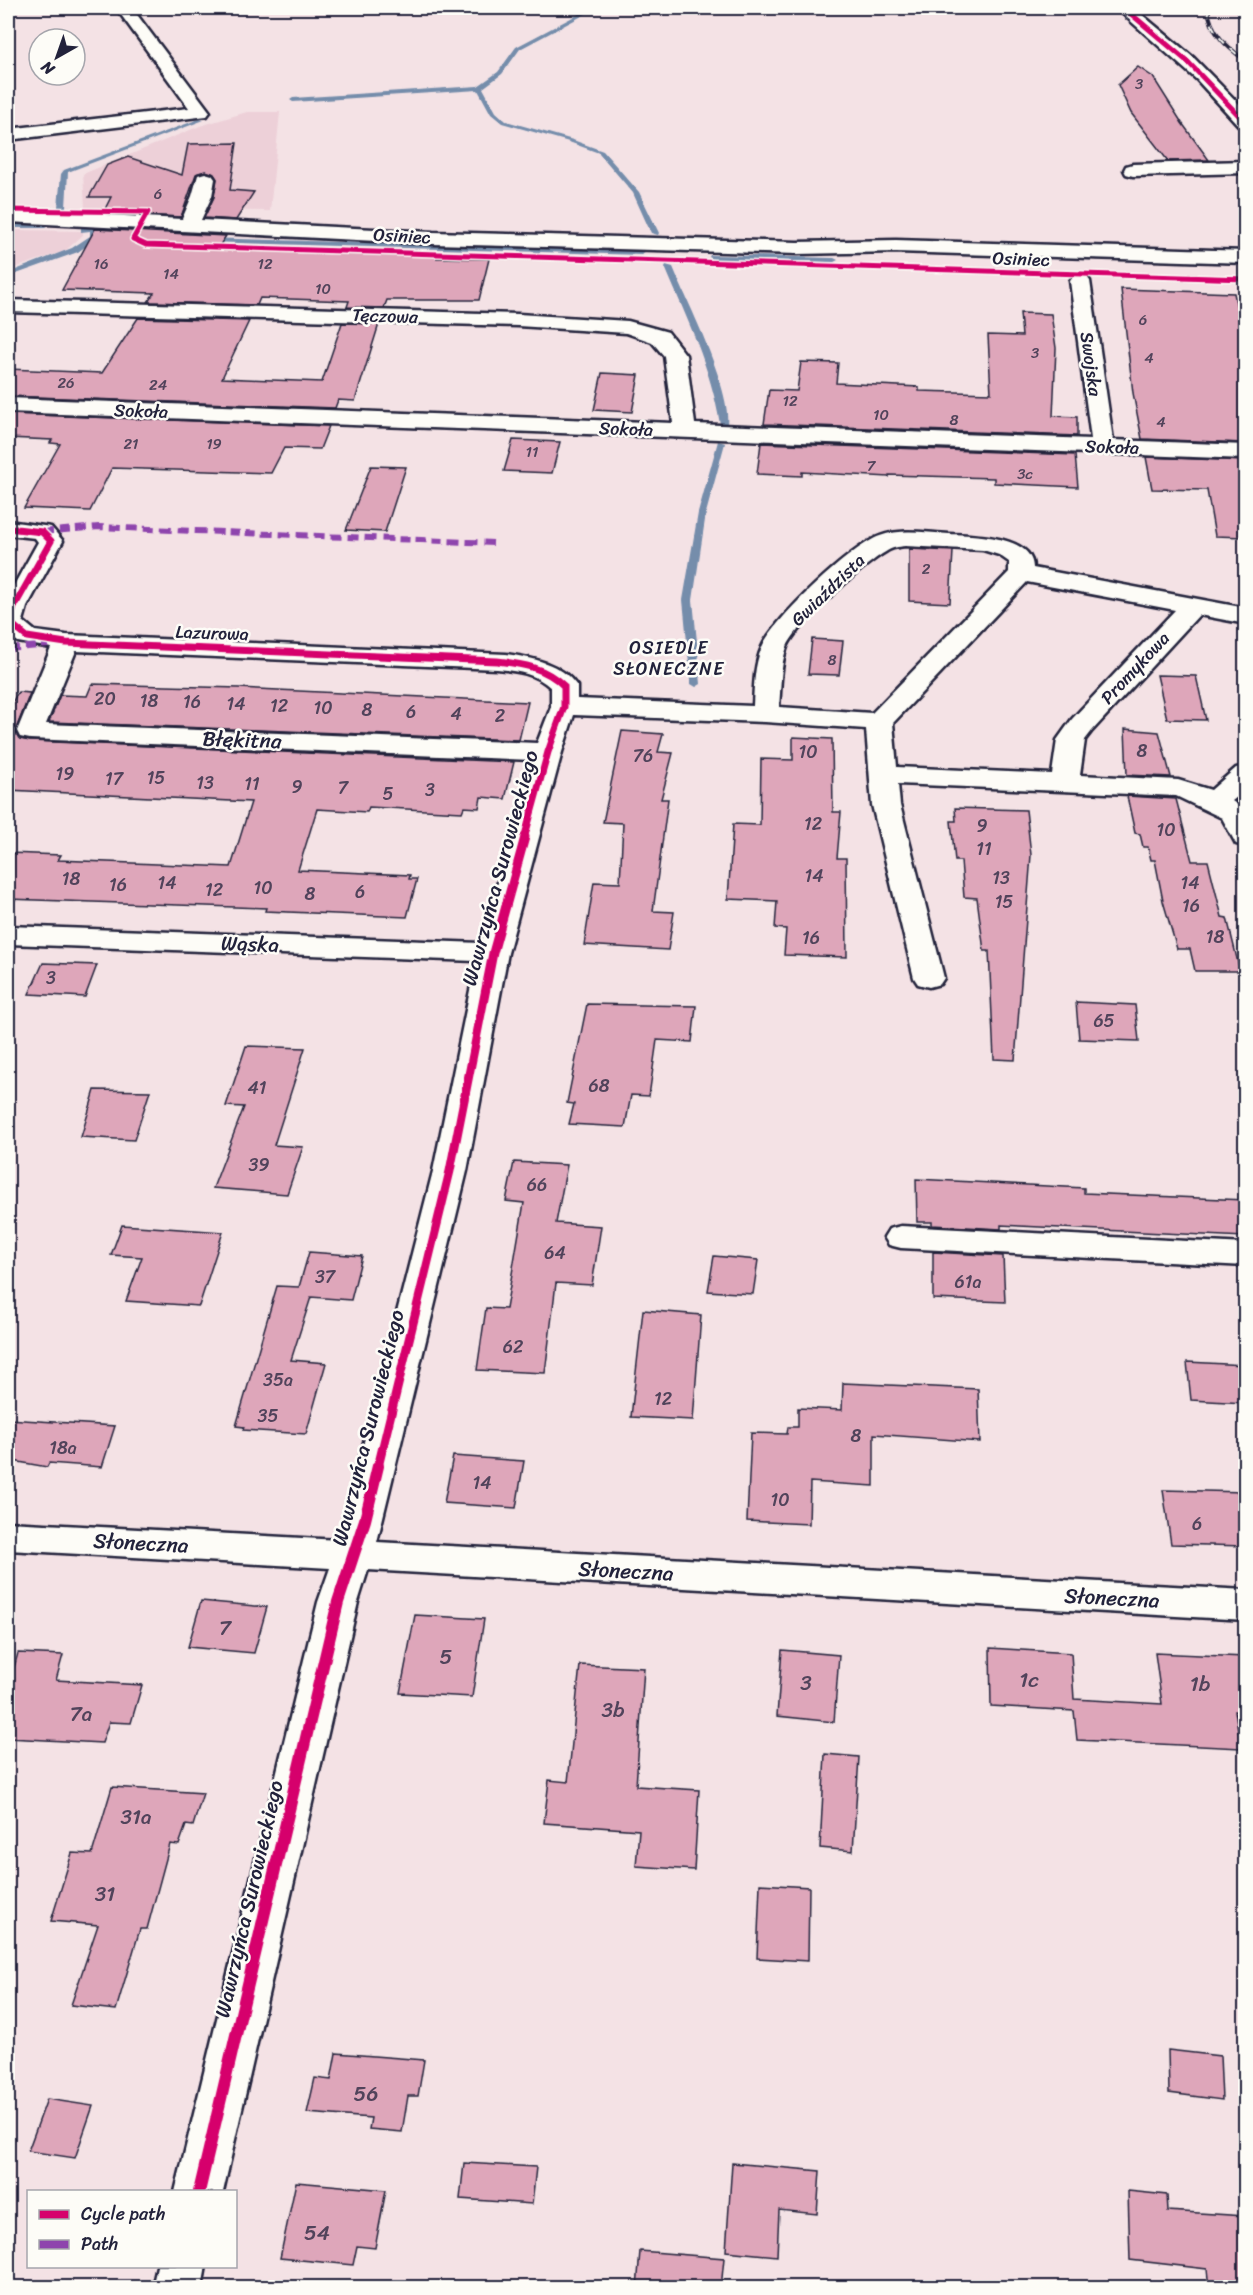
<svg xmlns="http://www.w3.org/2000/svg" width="1253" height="2295" viewBox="0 0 1253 2295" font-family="Sriracha,sans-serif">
  <rect width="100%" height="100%" fill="#f4e2e5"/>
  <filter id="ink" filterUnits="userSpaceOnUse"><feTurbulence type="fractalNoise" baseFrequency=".0167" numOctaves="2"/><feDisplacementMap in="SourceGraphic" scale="12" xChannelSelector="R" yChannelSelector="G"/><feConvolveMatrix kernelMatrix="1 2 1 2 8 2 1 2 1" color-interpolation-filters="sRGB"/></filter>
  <g filter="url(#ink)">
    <g fill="#edd0d8">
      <path d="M247 112H280L270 211 85 208 83 174 200 126Z"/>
      <path d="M8 230 83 231V235L65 251 8 270Z"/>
    </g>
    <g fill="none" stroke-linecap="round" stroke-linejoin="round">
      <g fill="#748dab" fill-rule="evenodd">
        <path d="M590 8H597L520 49 502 74 483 88 496 112 506 121 573 140 603 151 639 192 659 233 658 235 651 233 633 193 599 153 569 142 502 123 491 114 478 90 293 102 290 100 293 98 478 86 498 72 516 47Z"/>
        <path d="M199 119 204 120 68 172 66 207 62 209 58 207 61 174 64 170Z"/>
        <path d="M8 224H45L49 226 45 228H8Z"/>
        <path d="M93 226 97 228 98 237 78 252 8 277V273L72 248 90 236V231L81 232V228Z"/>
        <path d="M205 238 641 251 645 253 641 255 208 242 204 240Z"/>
        <path d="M710 255 834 258 838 260 834 262 713 259 709 257Z"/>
        <path d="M666 265 673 267C687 301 733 392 727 426L720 424C711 368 687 319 665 267Z"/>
        <path d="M718 441 725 443 706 513 693 600 701 684 696 687 691 684 683 600 698 513Z"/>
      </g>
    </g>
    <g fill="#dea6ba" stroke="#22223b" stroke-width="1.5">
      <path d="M1138 67 1153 77 1182 123 1209 160 1168 161 1131 113 1118 85Z"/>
      <path d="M237 143 230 190 254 192 236 220 204 218 214 197 217 179 214 174 206 171 196 174 181 217 103 213 111 197H89L107 165 128 157 182 175 188 144Z"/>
      <path d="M95 229 226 236 217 249 437 255 436 258 489 259 479 300H387L384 308 347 307 349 301 260 298 257 305 148 302 154 293 62 290Z"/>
      <path d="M1121 289 1234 293 1245 347V443L1142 439 1133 393Z"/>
      <path d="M1020 313 1051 314 1056 348 1053 416 1077 417V436L764 424 769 390 797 391 801 362 838 363 836 383 919 387V391L991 393 988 335 1022 336Z"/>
      <path d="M138 318 249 321 222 378 322 382 342 323 379 324 355 401 338 400 335 408 8 396V369L102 373Z"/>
      <path d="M602 373 639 375 632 412 594 410Z"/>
      <path d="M8 414 329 426 320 449 284 448 271 473 112 468 90 511 24 508 60 444 50 443 52 440 8 438Z"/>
      <path d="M513 440 560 442 552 473 504 471Z"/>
      <path d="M761 443 1075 455 1078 487 994 483V478L889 475V477L802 472V476L757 474Z"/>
      <path d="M1146 457 1245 461V537L1215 536 1207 490 1152 489Z"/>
      <path d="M371 466 406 467 385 532 346 530Z"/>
      <path d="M909 549 953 551 950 603 909 601Z"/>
      <path d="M812 639 843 641 839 675 808 674Z"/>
      <path d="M1157 675 1196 676 1206 720 1167 719Z"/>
      <path d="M92 684 239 688 528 702 519 740 49 722 60 695 87 696Z"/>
      <path d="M18 692 30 693 15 732 20 739 30 741 514 762 505 799 481 797 479 808 464 807 462 812 369 807 367 812 317 809 298 870 410 875 409 879H417L407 917 265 911 266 908 8 899V853L61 855 58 860 231 867 251 802 8 790V710Z"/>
      <path d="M1125 729 1159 732 1171 777 1127 775Z"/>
      <path d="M622 731 663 734 658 752 673 753 661 799H668L653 911 674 912 668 950 584 945 594 882 620 883 623 823 603 822Z"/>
      <path d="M793 737 832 739 833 812H841L837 858H846L847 957 784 955 786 929 775 928 777 901 728 899 733 824 760 825 761 759 793 760Z"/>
      <path d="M1127 796 1176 799 1192 861H1208L1222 917 1227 918 1240 971H1195L1190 949H1177L1163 901 1155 860H1151L1148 847H1143L1140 834 1135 833Z"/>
      <path d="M955 808 1026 810 1031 855 1015 1060 994 1059 989 951H984L977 898 964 897 961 861H955L951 821H956Z"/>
      <path d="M43 963 97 965 85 997 29 994Z"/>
      <path d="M1076 1002 1135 1005 1139 1041 1079 1039Z"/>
      <path d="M587 1004 696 1006 692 1042 657 1040 649 1096 631 1095 625 1127 569 1124 574 1104 567 1103Z"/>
      <path d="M246 1046 305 1048 274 1145 303 1147 287 1194 213 1188 244 1107 226 1106Z"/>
      <path d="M95 1090 150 1091 134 1140 81 1137Z"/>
      <path d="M514 1162 567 1165 556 1223 601 1226 592 1285 556 1283 545 1373 477 1370 486 1308 506 1309 524 1203 506 1201Z"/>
      <path d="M916 1179 1084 1188V1193L1245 1200V1237L1001 1225V1229L932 1225V1222H917Z"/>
      <path d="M122 1225 223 1232 199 1306 126 1301 142 1257 111 1255Z"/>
      <path d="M309 1252 362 1256 351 1300 311 1297 291 1360 326 1363 306 1434 243 1430 244 1427 236 1426 277 1286 299 1287Z"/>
      <path d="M933 1252 1003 1256 1005 1302 933 1299Z"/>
      <path d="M714 1256 758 1260 753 1294 708 1291Z"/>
      <path d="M643 1310 701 1315 693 1420 631 1417Z"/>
      <path d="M1187 1362 1245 1365V1403L1191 1400Z"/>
      <path d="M843 1383 978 1389 980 1442 874 1434V1486L810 1482 809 1524 747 1521 751 1433 787 1434 788 1427H798V1408L842 1410Z"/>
      <path d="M8 1419 115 1426 102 1467 49 1463 47 1467 8 1460Z"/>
      <path d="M453 1456 524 1461 516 1508 444 1503Z"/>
      <path d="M1163 1490 1245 1492V1546L1171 1544Z"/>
      <path d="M201 1601 267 1607 254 1653 188 1647Z"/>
      <path d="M415 1615 484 1619 472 1697 400 1693Z"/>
      <path d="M990 1648 1071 1653 1074 1699 1162 1704 1155 1653 1245 1657V1711H1235L1241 1748 1077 1740 1074 1711 991 1706Z"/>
      <path d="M782 1650 839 1655 834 1722 777 1716Z"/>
      <path d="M18 1653 63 1655 56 1680 142 1685 131 1723 109 1722 102 1743 8 1738V1689Z"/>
      <path d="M580 1665 644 1668 636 1786 699 1790 694 1870 636 1866 639 1830 544 1823 549 1780 568 1782Z"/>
      <path d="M825 1754 859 1757 853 1851 820 1848Z"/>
      <path d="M112 1787 203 1793 193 1826 186 1825 179 1845 170 1844 147 1929H140L116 2010 71 2005 98 1925 51 1921 72 1853 92 1854Z"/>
      <path d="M760 1884 809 1887 808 1961 757 1958Z"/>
      <path d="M1168 2050 1220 2056 1222 2100 1169 2093Z"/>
      <path d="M336 2053 424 2060 418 2096H408L402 2132 369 2129 371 2118 307 2113 315 2078 331 2080Z"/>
      <path d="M47 2099 93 2106 75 2158 28 2151Z"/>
      <path d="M464 2163 536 2167 532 2204 460 2199Z"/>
      <path d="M732 2163 820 2171 817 2214 779 2210 777 2256 726 2251Z"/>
      <path d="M296 2182 386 2190 375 2248 357 2246 353 2265 280 2258Z"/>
      <path d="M1128 2191 1167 2195 1168 2211 1245 2216V2288H1209L1207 2269 1130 2260Z"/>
      <path d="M640 2251 724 2258 721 2288H637Z"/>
    </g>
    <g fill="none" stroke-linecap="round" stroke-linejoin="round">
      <g stroke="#22223b" stroke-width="5">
        <g id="minor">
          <path d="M116 8H132L210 112 207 116 8 140V129L189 108Z"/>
          <path d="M1116 8H1134L1194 58 1246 111V128L1240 127 1197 80Z"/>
          <path d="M1246 161V173L1133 176 1126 174 1124 170 1126 166 1133 164Z"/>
          <path d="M205 173 212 175 215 179 212 196 201 220 433 232 797 242 896 240 1246 251V263L896 252 797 254 433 244 8 222V210L182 219 192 196 198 175Z"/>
          <path d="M1080 275 1087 277 1090 281 1113 440 1246 445V459L8 412V398L673 423 664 356 652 342 626 333 518 326 8 312V300L518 314 628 321 668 332 686 355 695 424 1091 439 1070 281 1073 277Z"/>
          <path d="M8 521 51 527 63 541 27 607 23 621 35 631 66 635 506 654C533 658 561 663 577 686V699L753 706C754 687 754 665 762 647 774 619 851 546 880 536 902 528 926 533 949 534 972 535 1033 535 1033 568L1246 608V624L1199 615 1092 731 1085 740 1080 775 1178 780 1211 790 1236 768 1246 766V790L1232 801 1246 811V846L1236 844 1222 818 1176 796 898 784 900 805 944 978 940 984 929 987 918 984 914 978 872 805 866 729 765 722 574 715 562 752 508 953 467 1171 377 1542 1246 1590V1620L368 1570 358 1602 223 2192H175L318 1602 330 1568 8 1550V1522L339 1540 433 1171 476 961 8 944V926L481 943 532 760 30 739 20 737 17 731 51 648 18 642 8 634V596L38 542 35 538 8 535ZM905 546 983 550 999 555 1009 562V572L872 713 779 707C781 688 780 665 787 647 798 622 863 565 887 551 893 547 898 547 905 546ZM1027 582 1175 610 1072 719 1057 740 1052 774 897 767 893 723ZM76 651 497 669C517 671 535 673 551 688V707L537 743 46 724Z"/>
          <path d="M901 1226 1246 1244V1266L901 1248 889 1245 884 1237 889 1229Z"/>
          <path d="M157 2266H206L202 2288H152Z"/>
        </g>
      </g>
      <use href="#minor" fill="#fdfcf7" fill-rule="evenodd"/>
      <g stroke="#22223b" stroke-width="4">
        <path id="rail" d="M1208 8C1210 33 1227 47 1246 61"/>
      </g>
      <use href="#rail" stroke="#fdfcf7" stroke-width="2" stroke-dasharray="8" stroke-linecap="butt"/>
      <g stroke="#8e44ad" stroke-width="6" stroke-dasharray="11 6" stroke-linecap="butt">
        <path d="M42 532 99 527 493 543"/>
        <path d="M8 649 48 645"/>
      </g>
      <g stroke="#fdfcf7" stroke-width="8">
        <g id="cycleway-far3">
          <path d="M1124 8 1188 62 1246 123"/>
          <path d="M8 210 148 212 133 239 146 245 1246 279"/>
        </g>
      </g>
      <g stroke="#fdfcf7" stroke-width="10">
        <path id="cycleway-far2" d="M8 528 42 532 51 541 14 607 10 623 27 637 66 643 497 661C522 664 545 667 564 686V707L548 752 524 839"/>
      </g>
      <g stroke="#fdfcf7" stroke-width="13">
        <path id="cycleway-far1" d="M378 1467 450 1171 493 953 525 837"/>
      </g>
      <g stroke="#fdfcf7" stroke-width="16">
        <path id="cycleway" d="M199 2192 338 1602 365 1520 378 1466"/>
      </g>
      <use href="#cycleway-far3" stroke="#d6006c" stroke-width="5"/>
      <use href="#cycleway-far2" stroke="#d6006c" stroke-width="7"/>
      <use href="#cycleway-far1" stroke="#d6006c" stroke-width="9"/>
      <use href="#cycleway" stroke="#d6006c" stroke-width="12"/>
    </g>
  </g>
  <g text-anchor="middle" stroke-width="5" stroke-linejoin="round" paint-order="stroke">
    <g font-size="15" fill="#51435b">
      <text x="1139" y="89">3</text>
      <text x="158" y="199">6</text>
      <text x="101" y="269">16</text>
      <text x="265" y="269">12</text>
      <text x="171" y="279">14</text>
      <text x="323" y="294">10</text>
      <text x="1143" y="325">6</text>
      <text x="1035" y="358">3</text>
      <text x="1149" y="363">4</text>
      <text x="66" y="388">26</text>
      <text x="158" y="390">24</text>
      <text x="790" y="406">12</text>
      <text x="881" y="420">10</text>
      <text x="954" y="425">8</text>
      <text x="1161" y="427">4</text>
      <text x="131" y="449">21</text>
      <text x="214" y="449">19</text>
      <text x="532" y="457">11</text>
      <text x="871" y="471">7</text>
      <text x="1025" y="479">3c</text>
      <text x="926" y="574">2</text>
      <text x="832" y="665">8</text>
    </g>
    <g font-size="18" fill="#22223b" stroke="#fdfcf7">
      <text transform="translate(402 236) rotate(3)" y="6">Osiniec</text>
      <text transform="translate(1021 259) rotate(2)" y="6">Osiniec</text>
      <text transform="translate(385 316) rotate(2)" y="6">Tęczowa</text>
      <text transform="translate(1091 364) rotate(82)" y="6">Swojska</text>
      <text transform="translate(141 411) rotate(2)" y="6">Sokoła</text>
      <text transform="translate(626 429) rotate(2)" y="6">Sokoła</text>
      <text transform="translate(1112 447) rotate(2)" y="6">Sokoła</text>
      <text transform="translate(828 590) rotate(-44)" y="6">Gwiaździsta</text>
      <text transform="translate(212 633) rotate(2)" y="6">Lazurowa</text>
      <text transform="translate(1135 668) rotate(-47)" y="6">Promykowa</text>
    </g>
    <g font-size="18" letter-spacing="1.5" fill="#22223b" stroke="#fdfcf7">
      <text x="669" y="654">OSIEDLE<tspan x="669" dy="21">SŁONECZNE</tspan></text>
    </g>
    <g font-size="18" fill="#51435b">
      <text x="105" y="705">20</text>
      <text x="149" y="707">18</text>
      <text x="192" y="708">16</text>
      <text x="236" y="710">14</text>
      <text x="279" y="712">12</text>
      <text x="323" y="714">10</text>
      <text x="367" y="716">8</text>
      <text x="411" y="718">6</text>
      <text x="456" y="720">4</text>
      <text x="500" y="722">2</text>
      <text x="1142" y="757">8</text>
      <text x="808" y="758">10</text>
      <text x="643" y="762">76</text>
      <text x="65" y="780">19</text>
      <text x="156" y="784">15</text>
      <text x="114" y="785">17</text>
      <text x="205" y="789">13</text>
      <text x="252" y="790">11</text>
      <text x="297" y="793">9</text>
      <text x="343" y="794">7</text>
      <text x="430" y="796">3</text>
      <text x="388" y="800">5</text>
      <text x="813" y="830">12</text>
      <text x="982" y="832">9</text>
      <text x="1166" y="836">10</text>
      <text x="984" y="855">11</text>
      <text x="814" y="882">14</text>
      <text x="1001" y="884">13</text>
      <text x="71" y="885">18</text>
      <text x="167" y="889">14</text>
      <text x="1190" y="889">14</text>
      <text x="118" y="891">16</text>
      <text x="263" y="894">10</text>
      <text x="214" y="896">12</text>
      <text x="360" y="898">6</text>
      <text x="310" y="900">8</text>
      <text x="1004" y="908">15</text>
      <text x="1191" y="912">16</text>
      <text x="1215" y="943">18</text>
      <text x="811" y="944">16</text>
      <text x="51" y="984">3</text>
      <text x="1104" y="1027">65</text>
      <text x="599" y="1092">68</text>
      <text x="257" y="1094">41</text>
      <text x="259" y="1171">39</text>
      <text x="537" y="1191">66</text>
      <text x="555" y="1259">64</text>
      <text x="325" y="1283">37</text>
      <text x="968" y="1288">61a</text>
      <text x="513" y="1353">62</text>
      <text x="278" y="1386">35a</text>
      <text x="663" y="1405">12</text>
      <text x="268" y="1422">35</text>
      <text x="856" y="1442">8</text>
      <text x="63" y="1454">18a</text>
      <text x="482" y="1489">14</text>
      <text x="780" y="1506">10</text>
      <text x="1197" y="1530">6</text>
    </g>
    <g font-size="21" fill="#22223b" stroke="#fdfcf7">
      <text transform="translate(242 740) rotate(2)" y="7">Błękitna</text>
      <text transform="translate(500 868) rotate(-75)" y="7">Wawrzyńca Surowieckiego</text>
      <text transform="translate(250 944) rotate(2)" y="7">Wąska</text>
      <text transform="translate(368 1428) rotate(-76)" y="7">Wawrzyńca Surowieckiego</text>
      <text transform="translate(141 1543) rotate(3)" y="7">Słoneczna</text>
      <text transform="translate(626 1571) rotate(3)" y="7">Słoneczna</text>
      <text transform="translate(1112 1598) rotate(3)" y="7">Słoneczna</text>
      <text transform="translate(249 1899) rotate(-77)" y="7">Wawrzyńca Surowieckiego</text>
    </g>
    <g font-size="21" fill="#51435b">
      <text x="225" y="1635">7</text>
      <text x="446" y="1664">5</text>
      <text x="1029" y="1687">1c</text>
      <text x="806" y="1690">3</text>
      <text x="1200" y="1691">1b</text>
      <text x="613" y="1717">3b</text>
      <text x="81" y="1721">7a</text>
      <text x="136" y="1824">31a</text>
      <text x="105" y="1901">31</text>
      <text x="366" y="2101">56</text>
      <text x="317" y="2240">54</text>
    </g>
  </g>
  <rect width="1253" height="2295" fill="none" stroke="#fdfcf7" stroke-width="30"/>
  <rect x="15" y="15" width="1223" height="2265" fill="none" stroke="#22223b" stroke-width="2" filter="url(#ink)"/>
  <rect x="27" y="2190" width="210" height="78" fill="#fdfcf7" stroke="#a5a5ac" stroke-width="1.5"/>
  <rect x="39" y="2210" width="30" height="9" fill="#d6006c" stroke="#a5a5ac" stroke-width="1.5"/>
  <text x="81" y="2220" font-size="18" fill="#22223b">Cycle path</text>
  <rect x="39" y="2240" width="30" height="9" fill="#8e44ad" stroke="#a5a5ac" stroke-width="1.5"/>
  <text x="81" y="2250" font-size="18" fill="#22223b">Path</text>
  <g transform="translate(57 57) rotate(220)"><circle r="28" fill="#fdfcf7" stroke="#a5a5ac" stroke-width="1.5"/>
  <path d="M0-4.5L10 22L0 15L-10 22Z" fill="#22223b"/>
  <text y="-9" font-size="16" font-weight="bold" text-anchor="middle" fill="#22223b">N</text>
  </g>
</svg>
